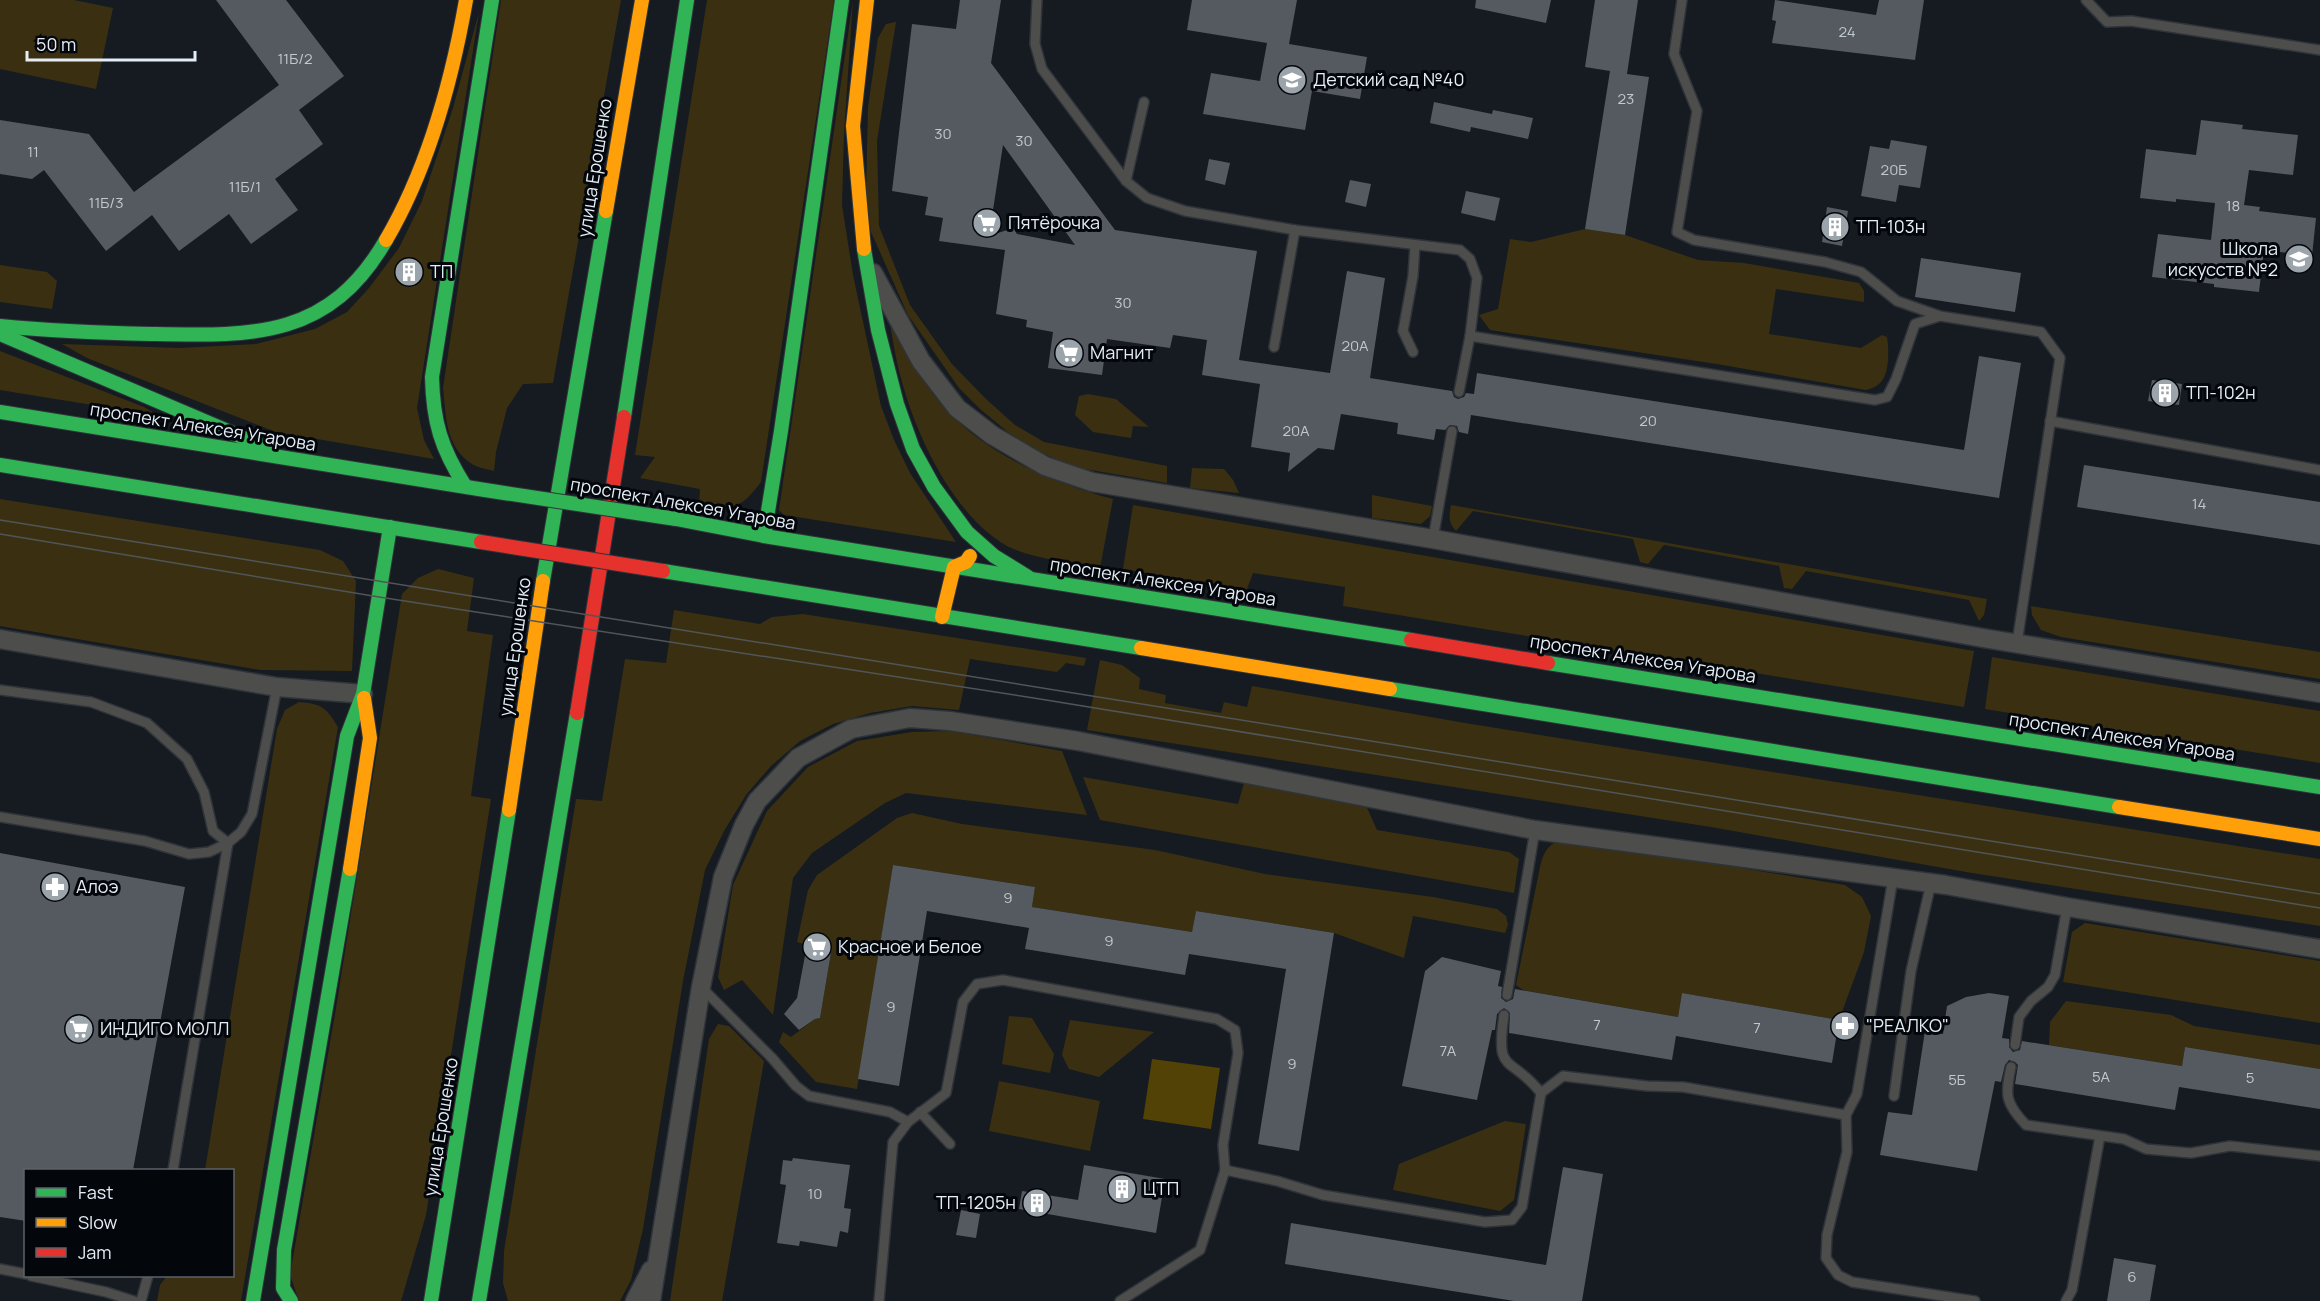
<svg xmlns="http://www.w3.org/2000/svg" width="2320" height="1301" viewBox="0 0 2320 1301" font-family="Manrope,sans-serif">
  <rect width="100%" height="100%" fill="#151b21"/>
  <g fill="#3a3011">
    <path d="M0 0H74L113 8 96 89 0 69Z"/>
    <path d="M501 0H621L553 383 523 384 507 408 496 452 494 471C488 469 478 468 472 464 445 447 446 415 443 388Z"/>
    <path d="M707 0H834L761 482C739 511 733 509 699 504L700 489 640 478 655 457 635 455Z"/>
    <path d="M853 0 844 133 842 205 853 275 881 406 894 440 910 473 956 542 784 515 779 510Z"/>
    <path d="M479 12 417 408 424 440 434 459 276 432 87 358 62 344 180 348 256 344 315 329 347 312 369 288 399 248 422 201 453 108Z"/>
    <path d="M896 22 877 141 879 226 910 305 952 364 986 399 1015 425 1044 442 1167 466V483L1073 467 1034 449 1009 433 980 409 959 388 908 315 871 232 866 192 868 107 878 38 886 24Z"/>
    <path d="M1585 229 1625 235 1698 260 1744 263 1859 283 1864 291V302L1776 289 1769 334 1861 348 1882 335 1887 337C1889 349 1890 375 1879 384 1876 387 1870 389 1866 390L1717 364 1490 330 1479 315 1498 309 1510 239 1531 242Z"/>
    <path d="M0 265 47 272 57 281 52 309 0 302Z"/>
    <path d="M887 309C901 338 914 368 933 394 975 450 1048 482 1113 499L1100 568C1071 562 1027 559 1002 543 952 511 917 437 902 382 895 358 892 333 887 309Z"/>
    <path d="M0 351 144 407 160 416 0 390Z"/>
    <path d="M1088 394 1116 399 1149 427 1133 426 1131 438 1093 432 1075 415 1079 396Z"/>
    <path d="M1192 468 1224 469 1233 480 1239 493 1190 488Z"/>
    <path d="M1372 495 1432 506 1430 516 1421 524 1372 518Z"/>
    <path d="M0 499 320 550 343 561 356 581 352 671 261 670 0 626Z"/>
    <path d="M1133 505 1974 651 1964 707 1343 606 1345 587 1253 573 1247 589 1123 569Z"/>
    <path d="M1451 505 1987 599 1984 615 1979 621 1969 600 1806 571 1792 589 1784 588 1779 566 1664 545 1648 564 1640 562 1633 539 1473 511 1456 531C1448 522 1449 516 1451 505Z"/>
    <path d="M438 569 474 578 467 631 493 635 471 796 491 799 426 1215 401 1301H299L290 1275 336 1008 402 594 418 578Z"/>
    <path d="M2031 606 2320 652V679L2061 637 2041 630 2032 615Z"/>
    <path d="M674 610 760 624 772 617 803 614 1086 658 1084 666 1066 663 1057 672 970 659 959 710 912 706 870 713 833 724 800 741 771 766 746 795 724 831 705 870 683 981 643 1229 631 1280 620 1301H508L503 1283 504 1251 576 799 602 801 625 659 666 663Z"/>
    <path d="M1992 657 2320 711V763L1985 709Z"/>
    <path d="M1100 660 1122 665 1140 678 1139 689 1166 695 1165 703 1221 713 1224 702 1247 707 1252 686 1471 724 2320 859V926L1972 873 1711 827 1087 730Z"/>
    <path d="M299 702C322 704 326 707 338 727L241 1301H157L160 1285 167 1276H232V1170H205L277 729 285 710Z"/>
    <path d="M951 731 1062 751 1087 815 906 793 885 803 812 853 793 878 773 1015 742 980 724 990 718 977 733 885 767 811 808 767 857 741 912 732Z"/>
    <path d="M1083 777 1238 804 1244 783 1364 801 1377 830 1509 852 1519 859 1514 893 1100 820Z"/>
    <path d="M912 813 962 824 1155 850 1265 874 1433 897 1497 909 1506 916 1508 925 1505 933 1413 916 1404 958 1334 933 1196 911 1192 932 1032 907 1035 887 893 865 857 1089 816 1082 779 1042 783 1032 791 1037 815 1019 820 1018 832 947 807 945 797 942 808 890 817 875 897 818Z"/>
    <path d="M1562 839 1845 885 1862 897 1871 916 1864 952 1839 1020 1682 993 1678 1017 1523 990 1516 985 1540 867C1544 852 1547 845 1562 839Z"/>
    <path d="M2085 923 2320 961V1023L2063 982 2072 932Z"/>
    <path d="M2066 1001 2171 1015 2194 1026 2320 1045V1069L2185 1047 2182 1066 2049 1045 2050 1022Z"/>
    <path d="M1009 1016 1032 1018 1054 1054 1050 1073 1002 1064Z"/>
    <path d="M1070 1020 1154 1032 1099 1077 1069 1069 1062 1055Z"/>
    <path d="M718 1024 729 1026 764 1061 722 1301H670L709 1039Z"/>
    <path d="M999 1081 1100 1101 1090 1151 989 1131Z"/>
    <path d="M1505 1121 1526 1124 1514 1200 1500 1211 1393 1190 1399 1164Z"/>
  </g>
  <path fill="#534206" d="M1152 1059 1220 1068 1211 1129 1143 1119Z"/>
  <g fill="#545a5f" fill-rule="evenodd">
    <path d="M216 0H286L344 76 299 110 323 144 275 179 298 210 251 244 229 214 179 251 152 215 106 251 44 170 32 179 0 174V120L89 134 134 192 279 85Z"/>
    <path d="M960 0H1001L991 63 1115 230 1257 251 1239 360 1330 373 1347 271 1385 278 1370 378 1452 391 1454 397 1458 399 1464 397 1466 393 1474 394 1477 373 1964 450 1979 356 2021 363 1999 498 1471 415 1468 434 1459 432 1457 426 1450 425 1445 430 1436 429 1434 440 1397 434 1398 423 1341 414 1334 450 1318 448 1288 472 1290 453 1251 447 1260 384 1202 375 1207 340 1173 335 1170 348 1107 339 1102 375 1048 368 1053 332 1026 327 1027 320 996 314 1005 250 939 241 943 218 925 215 928 197 892 191 912 24 956 29ZM1003 145 1075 245 1017 234 1013 228 989 236Z"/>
    <path d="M1192 0H1297L1289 44 1367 57 1360 99 1312 91 1305 130 1203 114 1211 73 1260 81 1267 43 1187 30Z"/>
    <path d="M1476 0H1551L1546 23 1475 8Z"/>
    <path d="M1595 0H1638L1627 74 1649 77 1625 235 1585 229 1610 71 1585 67Z"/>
    <path d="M1775 0 1876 15 1879 0H1924L1915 60 1772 43 1776 21 1772 20Z"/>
    <path d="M1434 102 1492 114 1493 110 1533 118 1528 139 1471 127 1470 132 1430 123Z"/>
    <path d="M2201 120 2243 125 2242 129 2298 135 2293 175 2249 170 2244 205 2260 207 2259 211 2316 218 2312 256 2264 250 2259 292 2214 287V284L2152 277 2158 234 2211 240 2215 203 2176 199V202L2140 198 2146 149 2196 155Z"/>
    <path d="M1891 140 1927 146 1920 188 1899 185 1896 202 1861 196 1870 146 1889 149Z"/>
    <path d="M1209 159 1230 163 1225 185 1205 180Z"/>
    <path d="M1350 180 1371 184 1366 207 1345 202Z"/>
    <path d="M1466 191 1500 198 1495 221 1461 213Z"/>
    <path d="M1827 207 1848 211 1842 246 1822 242Z"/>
    <path d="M1921 258 2021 273 2015 312 1915 297Z"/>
    <path d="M2152 380 2182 384 2179 405 2148 401Z"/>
    <path d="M2084 465 2320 502V545L2077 507Z"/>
    <path d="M0 853 185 887 133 1170H26V1221L0 1217Z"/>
    <path d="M893 865 1035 887 1032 907 1192 932 1196 911 1334 933 1299 1151 1258 1144 1286 969 1189 954 1185 975 1025 949 1029 928 927 911 899 1086 858 1079Z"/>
    <path d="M807 945 832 947 820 1018 815 1019 799 1030 784 1014 797 998Z"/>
    <path d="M1442 957 1501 971 1498 986 1502 987 1501 998 1506 1002 1513 999 1515 989 1678 1017 1682 993 1839 1020 1832 1063 1676 1036 1672 1060 1509 1033 1510 1013 1504 1008 1497 1014 1495 1030H1492L1477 1100 1402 1086 1425 971Z"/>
    <path d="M1989 993 2009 996 2002 1038 2009 1039V1047L2013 1052 2020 1050 2022 1041 2182 1066 2185 1047 2320 1069V1109L2179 1087 2175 1110 2015 1084 2018 1065 2015 1062 2009 1060 2005 1065 2001 1082 1995 1081 1977 1171 1880 1155 1888 1112 1912 1115 1925 1031 1943 1034 1947 1006 1966 997Z"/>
    <path d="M793 1158 850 1165 844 1208 851 1209 848 1233 840 1231 837 1247 800 1241 799 1246 777 1243 786 1185 780 1184 783 1160 792 1161Z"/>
    <path d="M1084 1165 1165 1179 1156 1233 1019 1209 1022 1191 1078 1200Z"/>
    <path d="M1563 1167 1603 1174 1582 1301H1514L1285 1264 1291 1223 1546 1265Z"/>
    <path d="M961 1210 980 1214 976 1238 956 1235Z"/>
    <path d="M2114 1258 2156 1265 2150 1301H2107Z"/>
  </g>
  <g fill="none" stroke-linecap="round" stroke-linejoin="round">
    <g stroke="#2f343a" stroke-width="12">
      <g id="lane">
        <path d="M1037 0 1035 44 1042 69 1126 181 1147 198 1185 211 1295 230 1460 250 1470 259 1477 278 1470 336 1875 400 1887 397 1896 379 1915 324 1940 316"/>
        <path d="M1682 0 1674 54 1697 111 1677 232 1694 240 1825 262 1861 272 1897 301 1940 316 2041 332 2060 358 2017 643"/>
        <path d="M2086 0 2107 22 2131 21 2320 50"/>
        <path d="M1126 181 1144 102"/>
        <path d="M1274 347 1295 230"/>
        <path d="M1413 352 1403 331 1413 276 1415 245"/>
        <path d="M1459 392 1470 336"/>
        <path d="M2050 421 2320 470"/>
        <path d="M1433 539 1452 431"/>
        <path d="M0 690 91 702 147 723 187 759 204 792 213 831 228 843"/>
        <path d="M0 817 145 841 189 854 209 852 228 843 241 832 252 814 277 687"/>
        <path d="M1893 878 1857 1094 1846 1115 1847 1152 1827 1235 1826 1258 1838 1275 1852 1282 1975 1301"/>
        <path d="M701 987 772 1058 796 1086 809 1096 890 1112 908 1122"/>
        <path d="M1507 995 1535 830"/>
        <path d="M1504 1015C1495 1076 1510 1054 1541 1093L1563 1076 1647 1086 1683 1087 1846 1115"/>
        <path d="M2015 1045 2019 1017 2031 1001 2048 987 2055 975 2067 907"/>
        <path d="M2011 1067C2005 1095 2005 1103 2026 1125L2124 1139 2146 1149 2191 1153 2230 1146 2320 1156"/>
        <path d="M1894 1096 1911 971 1931 883"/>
        <path d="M920 1112 950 1144"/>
        <path d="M173 1170 228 843"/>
        <path d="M0 1269 26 1274"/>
        <path d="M31 1276 106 1292 134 1301"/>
        <path d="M141 1301 148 1276"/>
        <path d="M879 1301 893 1142 908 1122 946 1093 963 1002 977 984 1003 980 1217 1019 1235 1030 1238 1053 1223 1145 1225 1170 1277 1181 1323 1195 1485 1222 1512 1220 1522 1207 1541 1093"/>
        <path d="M1120 1301 1200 1250 1225 1170"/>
        <path d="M2066 1301 2072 1290 2100 1136"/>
      </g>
    </g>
    <g stroke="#2f343a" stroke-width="21">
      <g id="street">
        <path d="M873 273 921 361 957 408 992 435 1045 466 1092 482 1433 539 1983 638 2320 693"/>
        <path d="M0 639 277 687 363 694"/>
        <path d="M635 1301 651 1270"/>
        <path d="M651 1301 701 987 723 877 744 825 757 801 798 758 851 729 910 718 950 721 1078 741 1535 830 1946 885 2067 907 2320 949"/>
      </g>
    </g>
    <g stroke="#2f343a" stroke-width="16">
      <g id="fast">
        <path d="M864 249 878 330 897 404 913 449 934 487 967 532 994 556 1028 577"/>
        <path d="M0 326C50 331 101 333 151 334 253 336 329 339 386 240"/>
        <path d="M0 334 270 449"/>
        <path d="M0 412 485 490"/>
        <path d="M624 417 687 0"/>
        <path d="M0 465 481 542"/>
        <path d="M465 486C441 448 433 422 432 377L492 0"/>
        <path d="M676 519 764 536 1411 640"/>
        <path d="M764 536 781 431 842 0"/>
        <path d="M663 571 1141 648"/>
        <path d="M543 581 606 211"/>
        <path d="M1548 663 2320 787"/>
        <path d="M1390 689 2119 807"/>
        <path d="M253 1301 347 736 363 694 390 527"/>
        <path d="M291 1301 283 1288 284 1250 350 869"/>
        <path d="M431 1301 509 810"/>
        <path d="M479 1301 577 713"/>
      </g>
    </g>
    <g stroke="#2f343a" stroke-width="16">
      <g id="slow">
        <path d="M606 211 642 0"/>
        <path d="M386 240C427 170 452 80 466 0"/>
        <path d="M864 249 853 126 867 0"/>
        <path d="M942 617 954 567 966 562 970 556"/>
        <path d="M1141 648 1390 689"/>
        <path d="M2119 807 2320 839"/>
        <path d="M509 810 543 581"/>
        <path d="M350 869 370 738 364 698"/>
      </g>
    </g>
    <g stroke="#2f343a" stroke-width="16">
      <g id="jam">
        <path d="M1411 640 1548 663"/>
        <path d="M577 713 624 417"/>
      </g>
    </g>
    <use href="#lane" stroke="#4d4d4c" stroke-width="9"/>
    <use href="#street" stroke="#4d4d4c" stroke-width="18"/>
    <use href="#fast" stroke="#30b455" stroke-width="14"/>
    <use href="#slow" stroke="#ff9f0a" stroke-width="14"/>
    <use href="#jam" stroke="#e5322d" stroke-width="14"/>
    <g stroke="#515557" stroke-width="1.5">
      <path d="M0 520 2320 894"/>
      <path d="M0 534 379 597 1040 699 2320 908"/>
    </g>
    <g stroke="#2f343a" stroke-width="16" stroke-linecap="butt">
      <path id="fast-bridge" d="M485 490 676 519"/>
    </g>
    <g stroke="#2f343a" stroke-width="16" stroke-linecap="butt">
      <path id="jam-bridge" d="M481 542 663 571"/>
    </g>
    <use href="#fast-bridge" stroke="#30b455" stroke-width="14"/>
    <use href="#jam-bridge" stroke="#e5322d" stroke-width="14"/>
  </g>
  <defs>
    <g id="school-disc" transform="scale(1.5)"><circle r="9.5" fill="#9ca4ab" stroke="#03060b"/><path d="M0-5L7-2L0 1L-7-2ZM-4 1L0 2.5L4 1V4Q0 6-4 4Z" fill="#fff"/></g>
    <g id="supermarket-disc" transform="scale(1.5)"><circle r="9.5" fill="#9ca4ab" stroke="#03060b"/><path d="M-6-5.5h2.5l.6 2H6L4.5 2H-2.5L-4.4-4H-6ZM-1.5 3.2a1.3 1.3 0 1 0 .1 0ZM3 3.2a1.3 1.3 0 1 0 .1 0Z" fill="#fff"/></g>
    <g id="building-disc" transform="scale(1.5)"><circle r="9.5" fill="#9ca4ab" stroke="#03060b"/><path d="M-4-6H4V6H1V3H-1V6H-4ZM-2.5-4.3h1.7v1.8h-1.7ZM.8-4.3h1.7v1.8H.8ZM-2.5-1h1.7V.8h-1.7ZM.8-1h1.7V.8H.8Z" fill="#fff"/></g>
    <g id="pharmacy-disc" transform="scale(1.5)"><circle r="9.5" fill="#9ca4ab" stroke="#03060b"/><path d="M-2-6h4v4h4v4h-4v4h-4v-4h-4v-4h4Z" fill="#fff"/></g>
  </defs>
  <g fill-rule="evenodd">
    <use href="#school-disc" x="1292" y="80"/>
    <use href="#supermarket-disc" x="987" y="223"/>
    <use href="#building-disc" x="1835" y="227"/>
    <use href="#school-disc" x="2299" y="259"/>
    <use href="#building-disc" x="409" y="272"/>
    <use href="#supermarket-disc" x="1069" y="353"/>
    <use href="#building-disc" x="2165" y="393"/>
    <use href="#pharmacy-disc" x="55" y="887"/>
    <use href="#supermarket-disc" x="817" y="947"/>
    <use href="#pharmacy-disc" x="1845" y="1026"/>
    <use href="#supermarket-disc" x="79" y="1029"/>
    <use href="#building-disc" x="1122" y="1189"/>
    <use href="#building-disc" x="1037" y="1203"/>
  </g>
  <g text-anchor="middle" stroke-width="6" stroke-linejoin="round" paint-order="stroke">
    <g font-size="15" fill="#c0c8d0">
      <text x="1847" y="37">24</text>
      <text x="295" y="64">11Б/2</text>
      <text x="1626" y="104">23</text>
      <text x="943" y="139">30</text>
      <text x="1024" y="146">30</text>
      <text x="33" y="157">11</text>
      <text x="1894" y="175">20Б</text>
      <text x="245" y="192">11Б/1</text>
      <text x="106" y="208">11Б/3</text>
      <text x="2233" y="211">18</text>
      <text x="1123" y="308">30</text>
      <text x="1355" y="351">20А</text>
      <text x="1648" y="426">20</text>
      <text x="1296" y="436">20А</text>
      <text x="2199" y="509">14</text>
      <text x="1008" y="903">9</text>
      <text x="1109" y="946">9</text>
      <text x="891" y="1012">9</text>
      <text x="1597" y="1030">7</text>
      <text x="1757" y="1033">7</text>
      <text x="1448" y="1056">7А</text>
      <text x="1292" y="1069">9</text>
      <text x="2101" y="1082">5А</text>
      <text x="2250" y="1083">5</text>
      <text x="1957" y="1085">5Б</text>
      <text x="815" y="1199">10</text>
      <text x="2132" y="1282">6</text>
    </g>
    <g font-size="18" fill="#e4edf5" stroke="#03060b" text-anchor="start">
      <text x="1313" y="86">Детский сад №40</text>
      <text x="1008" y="229">Пятёрочка</text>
      <text x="1856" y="233">ТП-103н</text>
      <text x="2278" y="255" text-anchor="end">Школа<tspan x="2278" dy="21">искусств №2</tspan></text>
      <text x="430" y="278">ТП</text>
      <text x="1090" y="359">Магнит</text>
      <text x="2186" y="399">ТП-102н</text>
      <text x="76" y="893">Алоэ</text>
      <text x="838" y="953">Красное и Белое</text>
      <text x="1866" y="1032">"РЕАЛКО"</text>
      <text x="100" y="1035">ИНДИГО МОЛЛ</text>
      <text x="1143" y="1195">ЦТП</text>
      <text x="1016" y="1209" text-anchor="end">ТП-1205н</text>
    </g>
    <g font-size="18" fill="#e4edf5" stroke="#03060b">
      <text transform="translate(595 168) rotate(-81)" y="6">улица Ерошенко</text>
      <text transform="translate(203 427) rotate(9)" y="6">проспект Алексея Угарова</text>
      <text transform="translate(683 504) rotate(10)" y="6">проспект Алексея Угарова</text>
      <text transform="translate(1163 582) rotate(9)" y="6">проспект Алексея Угарова</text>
      <text transform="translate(515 647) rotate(-82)" y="6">улица Ерошенко</text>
      <text transform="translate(1643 659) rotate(9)" y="6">проспект Алексея Угарова</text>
      <text transform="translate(2122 737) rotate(9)" y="6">проспект Алексея Угарова</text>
      <text transform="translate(441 1127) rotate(-81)" y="6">улица Ерошенко</text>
    </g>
  </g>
  <rect x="24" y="1169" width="210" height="108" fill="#03060b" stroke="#5d6269" stroke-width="1.5"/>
  <rect x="36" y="1188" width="30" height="9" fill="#30b455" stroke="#5d6269" stroke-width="1.5"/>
  <text x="78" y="1199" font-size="18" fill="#e4edf5">Fast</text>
  <rect x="36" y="1218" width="30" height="9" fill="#ff9f0a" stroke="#5d6269" stroke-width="1.5"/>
  <text x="78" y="1229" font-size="18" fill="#e4edf5">Slow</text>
  <rect x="36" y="1248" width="30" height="9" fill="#e5322d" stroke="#5d6269" stroke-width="1.5"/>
  <text x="78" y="1259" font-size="18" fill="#e4edf5">Jam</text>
  <path d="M27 51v9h168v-9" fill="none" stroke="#e4edf5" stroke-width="3"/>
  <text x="36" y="51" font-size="18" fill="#e4edf5" stroke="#03060b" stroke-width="4.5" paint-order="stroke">50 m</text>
</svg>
